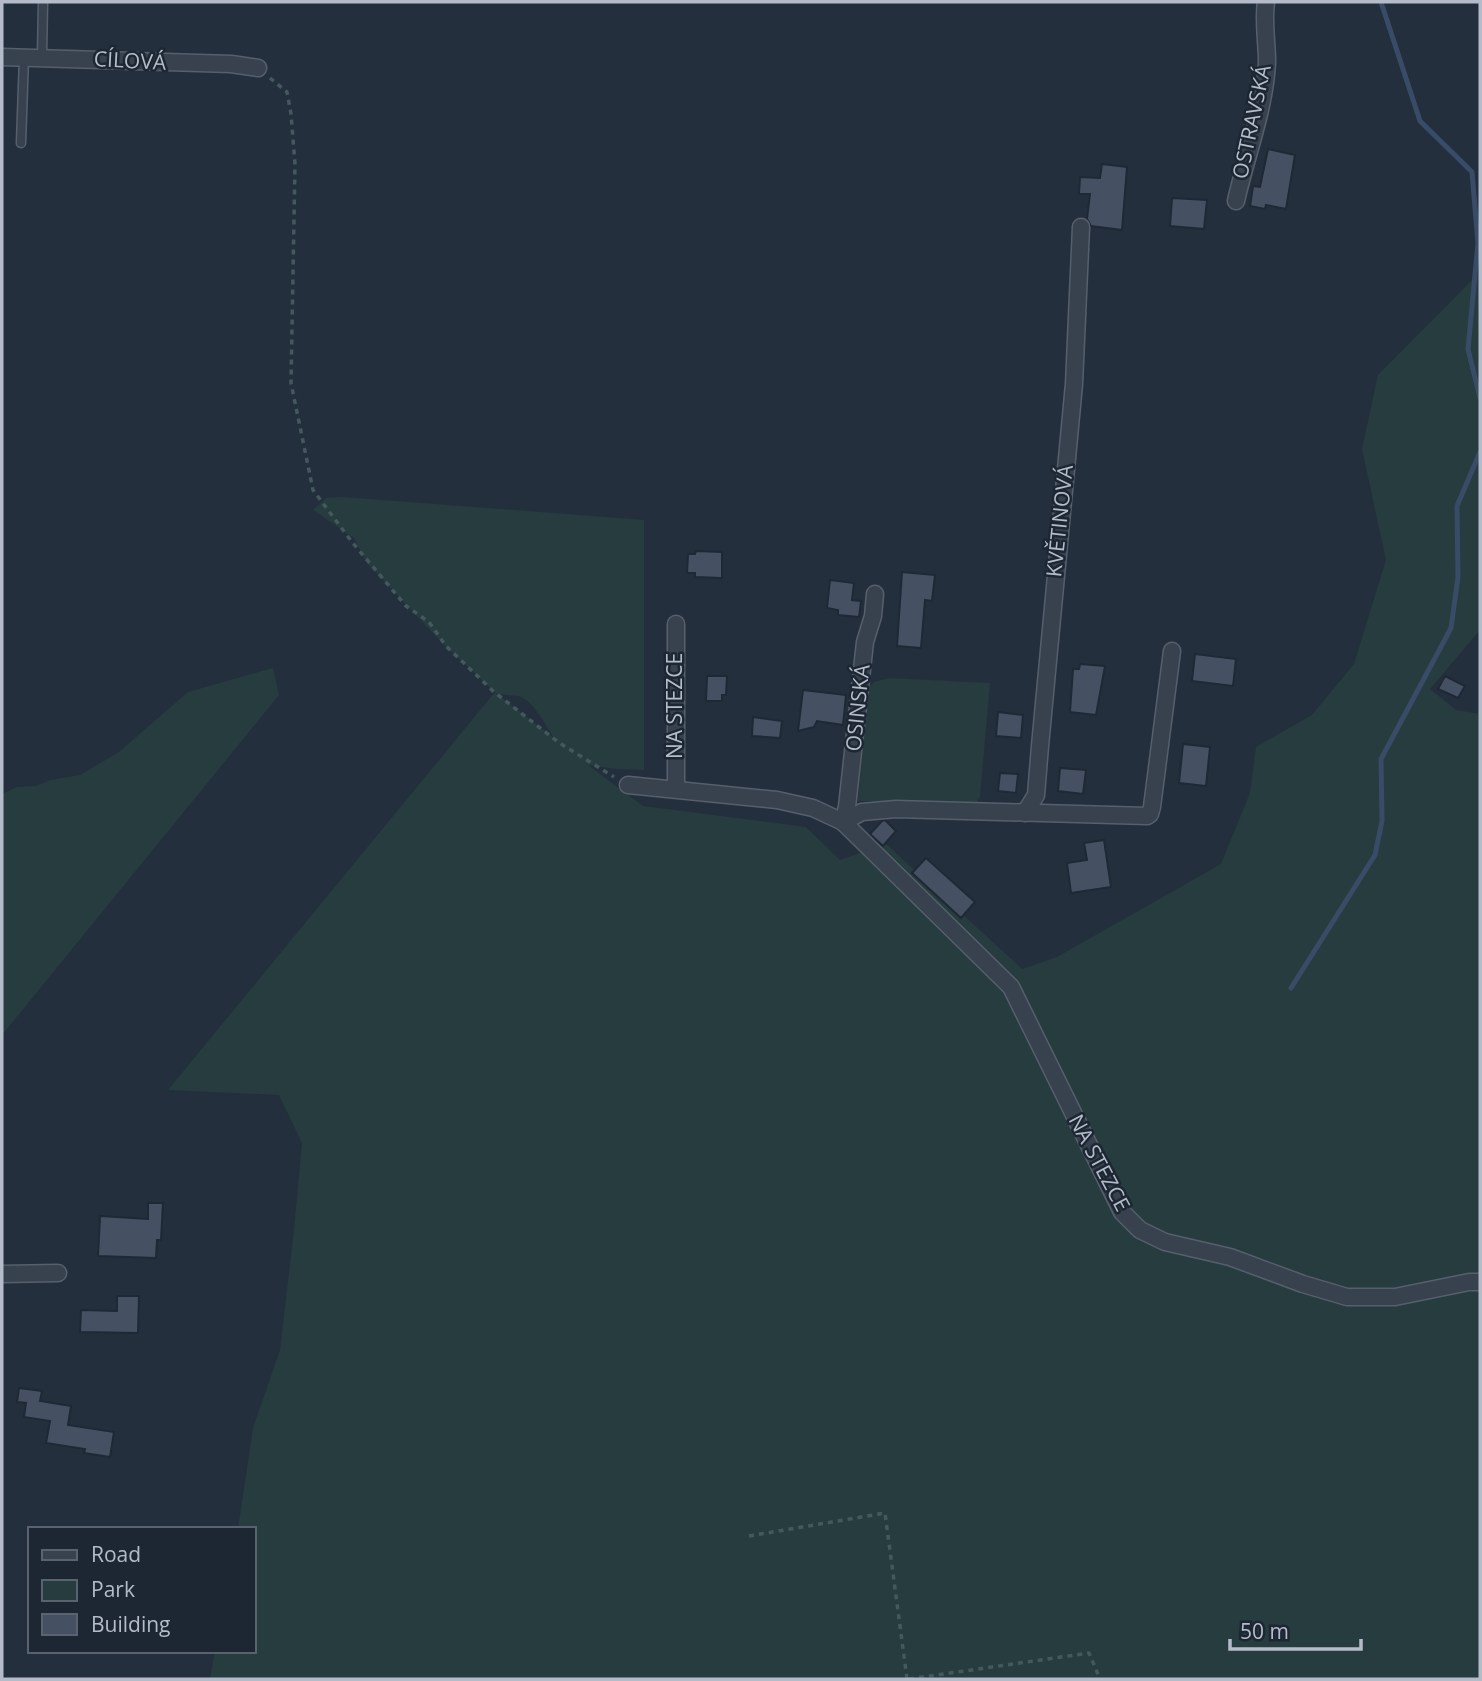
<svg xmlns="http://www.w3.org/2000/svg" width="1482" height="1681" viewBox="0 0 1482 1681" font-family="'Open Sans',sans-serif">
  <rect width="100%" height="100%" fill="#242f3e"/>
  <g fill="#263c3f" fill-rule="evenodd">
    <path d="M1480 272V630L1430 689 1456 710 1480 714V1679H210L215 1651H254V1529H238L253 1428 280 1350 294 1230 302 1143 279 1095 168 1090 495 692 446 647 367 563 354 538 313 510 326 498 343 497 644 520V770L617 769 588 765 643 806 806 827 840 860 886 844 1022 969 1057 957 1221 864 1250 793 1256 747 1312 715 1354 664 1386 560 1362 449 1378 375ZM496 693C503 695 511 695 518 696 533 699 546 726 554 738Z"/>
    <path d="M273 668 279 695 2 1035V794L17 787 36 786 51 780 80 775 119 752 188 692Z"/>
    <path d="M889 678 990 683 980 796 976 804 858 801 869 687 874 682Z"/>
  </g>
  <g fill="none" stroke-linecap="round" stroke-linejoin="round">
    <g stroke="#394c67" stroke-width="5">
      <path d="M1381 2 1420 121 1472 172 1478 243 1468 349 1480 398"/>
      <path d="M1291 988 1375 855 1382 821 1381 759 1451 628 1458 577 1457 506 1480 452"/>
    </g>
  </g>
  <g fill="#455162" stroke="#1f2835" stroke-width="2">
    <path d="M1268 149 1295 155 1286 209 1266 205 1265 209 1250 206 1253 186 1260 187Z"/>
    <path d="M1102 164 1127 167 1122 230 1091 226 1087 219 1090 194H1079L1080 177 1100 178Z"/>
    <path d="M1172 198 1207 200 1204 229 1170 226Z"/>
    <path d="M696 551 722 552V578L695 577V573H687L688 554H695Z"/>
    <path d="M902 572 935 575 932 601 925 600 921 648 897 646Z"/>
    <path d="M830 580 854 583 852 600 861 601 859 617 838 615V610L827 608Z"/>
    <path d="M1195 654 1236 659 1233 686 1192 681Z"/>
    <path d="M1080 664 1105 666 1096 715 1070 712 1073 669H1079Z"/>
    <path d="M707 676H727L726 695H722V701H706Z"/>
    <path d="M1445 676 1465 686 1458 698 1438 689Z"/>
    <path d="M803 690 846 695 843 725 817 721 814 727 798 731Z"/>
    <path d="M998 712 1023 715 1021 738 996 736Z"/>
    <path d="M753 717 782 721 780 738 752 736Z"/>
    <path d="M1183 744 1210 747 1206 786 1179 783Z"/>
    <path d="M1060 768 1086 770 1083 794 1058 791Z"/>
    <path d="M1000 773 1018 774 1016 793 998 791Z"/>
    <path d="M885 820 896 831 883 846 870 834 882 821Z"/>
    <path d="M1104 840 1111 887 1071 893 1067 863 1087 860 1084 843Z"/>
    <path d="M926 858 975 902 961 918 912 873Z"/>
    <path d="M148 1203H163L161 1240H157L156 1258 98 1256 100 1216 148 1219Z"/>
    <path d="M117 1296H139L138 1333 80 1332 81 1310 117 1311Z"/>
    <path d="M19 1388 42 1391 40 1401 71 1406 68 1425 114 1432 110 1457 84 1453 85 1449 46 1443 50 1421 24 1417 26 1403 17 1402Z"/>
  </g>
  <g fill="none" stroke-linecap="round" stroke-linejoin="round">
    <g stroke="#565f6c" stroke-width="11">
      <g id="service">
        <path d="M42 56 43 2"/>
        <path d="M21 143 24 57"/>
      </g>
    </g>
    <g stroke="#565f6c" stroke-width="19">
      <g id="minor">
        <path d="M2 57 231 64 258 68"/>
        <path d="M1236 201C1246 156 1265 108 1267 62 1267 42 1263 22 1266 2"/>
        <path d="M676 624V788"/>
        <path d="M628 785 777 800 813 808 843 822 1011 987 1122 1212 1140 1230 1165 1242 1230 1257 1303 1284 1347 1297H1395L1469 1282H1480"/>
        <path d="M1025 813 1036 795 1040 746 1074 384 1081 227"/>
        <path d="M843 822 862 812 896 809 1147 816 1150 814 1152 807 1172 651"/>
        <path d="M843 822 847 807 865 642 873 616 875 594"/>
        <path d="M2 1274 58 1273"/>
      </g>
    </g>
    <g stroke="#44595c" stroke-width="3.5" stroke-dasharray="5 5" stroke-linecap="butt">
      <path d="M270 78 287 92 291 114 295 164 291 383 313 490 352 542 406 606 429 622 446 646 493 691 558 742 614 777"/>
      <path d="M749 1536 885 1513 907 1679"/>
      <path d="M909 1679 1089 1653 1100 1679"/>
    </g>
    <use href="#service" stroke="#38414e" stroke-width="8"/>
    <use href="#minor" stroke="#38414e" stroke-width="16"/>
  </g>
  <g text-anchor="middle" stroke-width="5" stroke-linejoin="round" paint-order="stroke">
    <g font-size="21" fill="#b4bcc9" stroke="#1d2633">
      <text transform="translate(130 61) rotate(3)" y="7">CÍLOVÁ</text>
      <text transform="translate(1252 122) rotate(-78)" y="7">OSTRAVSKÁ</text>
      <text transform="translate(1060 521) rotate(-84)" y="7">KVĚTINOVÁ</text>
      <text transform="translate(675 706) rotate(-90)" y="7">NA STEZCE</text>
      <text transform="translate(858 708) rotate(-84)" y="7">OSINSKÁ</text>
      <text transform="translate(1099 1163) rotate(62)" y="7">NA STEZCE</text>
    </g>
  </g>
  <rect width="1482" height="1681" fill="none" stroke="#b4bcc9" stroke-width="7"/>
  <rect x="28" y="1527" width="228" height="126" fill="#1d2633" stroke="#59626f" stroke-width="2"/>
  <rect x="42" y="1550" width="35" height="10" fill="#38414e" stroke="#59626f" stroke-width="2"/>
  <text x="91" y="1562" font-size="21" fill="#b4bcc9">Road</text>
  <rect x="42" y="1580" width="35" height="21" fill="#263c3f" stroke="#59626f" stroke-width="2"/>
  <text x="91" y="1597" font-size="21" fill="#b4bcc9">Park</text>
  <rect x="42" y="1614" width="35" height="21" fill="#455162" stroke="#59626f" stroke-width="2"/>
  <text x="91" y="1632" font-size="21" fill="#b4bcc9">Building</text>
  <path d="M1230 1639v10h131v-10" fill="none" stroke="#b4bcc9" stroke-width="3.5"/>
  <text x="1240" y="1639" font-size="21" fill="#b4bcc9" stroke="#1d2633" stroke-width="5" paint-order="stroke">50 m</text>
</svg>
